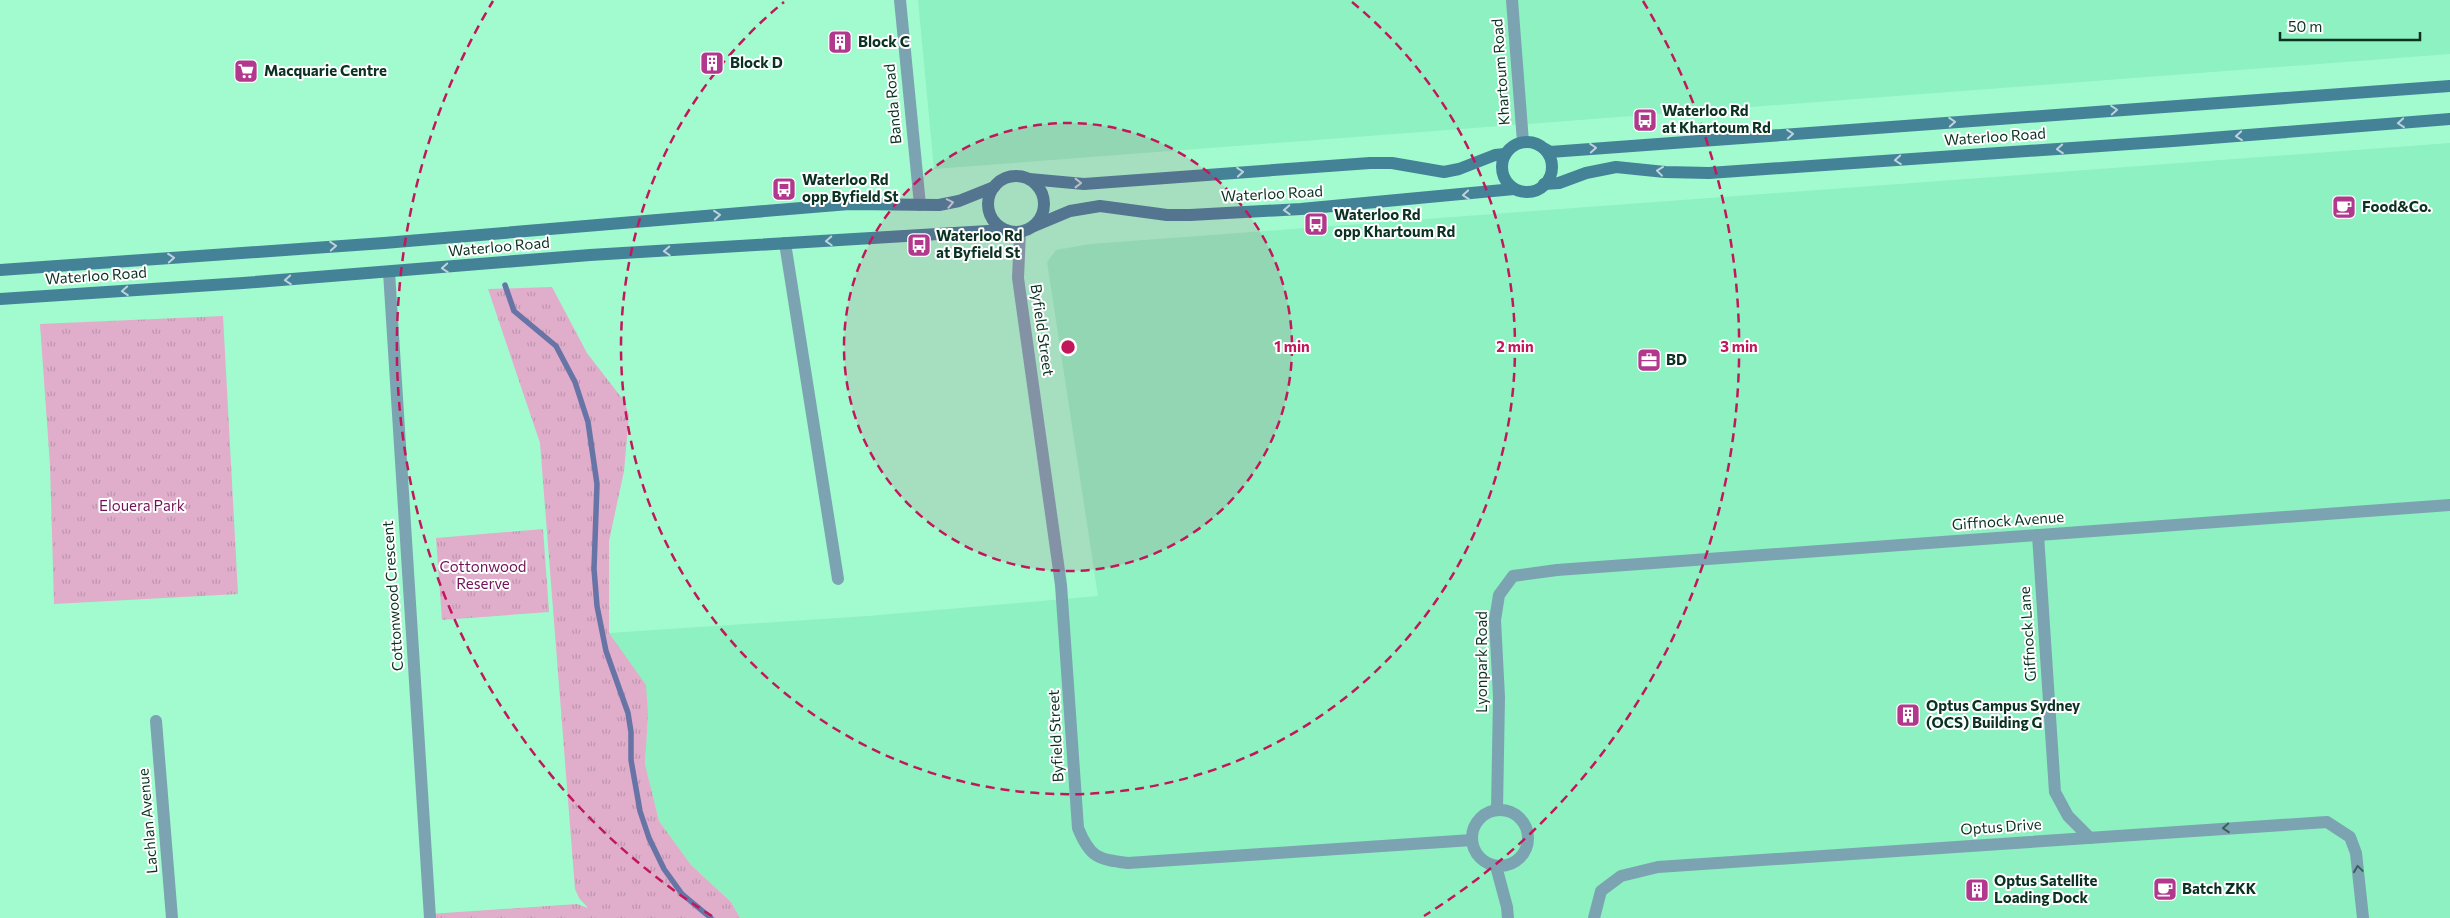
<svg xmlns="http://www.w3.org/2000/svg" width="2450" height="918" viewBox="0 0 2450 918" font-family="Commissioner,sans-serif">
  <defs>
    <pattern id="park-tufts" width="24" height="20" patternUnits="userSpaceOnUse" patternTransform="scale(1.25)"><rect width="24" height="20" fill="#e0adcb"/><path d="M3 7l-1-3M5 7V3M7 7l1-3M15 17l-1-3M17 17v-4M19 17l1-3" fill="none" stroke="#bf95ae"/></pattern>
  </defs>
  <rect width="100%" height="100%" fill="#a1fbcf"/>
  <g fill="#8df1c1">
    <path d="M918 0H2450V54L934 169Z"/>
    <path d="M2450 143V918H740L731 902 691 865 659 821 645 764 648 714 609 633 868 616 1098 596 1047 262 1056 250 1090 244Z"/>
  </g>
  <g fill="url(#park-tufts)">
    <path d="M552 287 587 353 624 401 629 415 624 471 609 541V633L646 685 648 714 645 764 659 821 691 865 731 902 740 918H430V914L577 904 588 908 579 898 575 889 540 443 488 289Z"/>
    <path d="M223 316 238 594 54 604 50 465 40 324Z"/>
    <path d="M543 529 549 612 442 620 436 538Z"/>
  </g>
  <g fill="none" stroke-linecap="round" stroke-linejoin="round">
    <path stroke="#6774a6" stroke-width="5.5" d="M505 285 514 311 556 346 575 382 588 422 597 484 594 569 597 606 606 651 628 713 631 732V760L640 811 649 838 664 869 682 894 711 918"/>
    <g stroke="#7ca3b1" stroke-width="12">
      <path d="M900 0 920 205"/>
      <path d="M1512 0 1523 142"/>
      <path d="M1020 232 1018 278 1061 585 1078 828C1090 858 1098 859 1128 863L1472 840"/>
      <path d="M785 243 838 579"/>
      <path d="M389 272 430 918"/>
      <path d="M2038 535 2055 792 2068 816 2090 838"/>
      <path d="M156 721 172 918"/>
      <path d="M1497 810 1499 697 1495 620 1499 595 1513 576 1557 570 2450 505"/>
      <circle cx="1500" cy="838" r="28"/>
      <path d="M1496 866 1507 907 1508 918"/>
      <path d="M1594 918 1601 891 1621 876 1658 867 2327 822 2350 837 2356 853 2363 918"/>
    </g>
    <g stroke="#448297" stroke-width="12">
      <circle cx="1527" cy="167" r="25"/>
      <path d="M1545 149 1550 152 2450 86"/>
      <circle cx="1016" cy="204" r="28"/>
      <path d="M1029 179 1084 184 1370 163H1392L1444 172 1459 169 1495 155 1505 154"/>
      <path d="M1544 184 1559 183 1586 173 1616 167 1665 172 1709 173 2173 141 2450 119"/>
      <path d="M1034 226 1070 211 1100 206 1167 215H1190L1301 209 1514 189"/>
      <path d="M0 270 384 243 849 204 939 205 959 201 994 187"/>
      <path d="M0 299 243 283 590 255 988 231 1001 228"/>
    </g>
  </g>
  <defs><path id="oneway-chevron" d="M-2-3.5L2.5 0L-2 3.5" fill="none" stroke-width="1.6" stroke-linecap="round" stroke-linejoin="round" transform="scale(1.25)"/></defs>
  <g stroke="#bed3db">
    <use href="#oneway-chevron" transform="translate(2114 110) rotate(-4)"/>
    <use href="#oneway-chevron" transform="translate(1952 122) rotate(-4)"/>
    <use href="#oneway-chevron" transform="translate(2401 123) rotate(175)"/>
    <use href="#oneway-chevron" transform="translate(1790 134) rotate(-4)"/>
    <use href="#oneway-chevron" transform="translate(2239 136) rotate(175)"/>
    <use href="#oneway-chevron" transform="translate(1593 148) rotate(-4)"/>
    <use href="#oneway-chevron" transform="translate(2060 149) rotate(176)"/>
    <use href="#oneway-chevron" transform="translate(1898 160) rotate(176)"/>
    <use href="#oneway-chevron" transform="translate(1660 171) rotate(-173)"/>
    <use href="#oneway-chevron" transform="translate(1240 172) rotate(-5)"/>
    <use href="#oneway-chevron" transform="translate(1078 183)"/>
    <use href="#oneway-chevron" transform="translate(1466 195) rotate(175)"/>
    <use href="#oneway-chevron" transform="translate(950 203) rotate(-11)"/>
    <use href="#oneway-chevron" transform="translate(1287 210) rotate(177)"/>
    <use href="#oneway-chevron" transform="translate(717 215) rotate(-5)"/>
    <use href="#oneway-chevron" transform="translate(829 241) rotate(177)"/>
    <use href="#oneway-chevron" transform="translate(333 246) rotate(-4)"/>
    <use href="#oneway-chevron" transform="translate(667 251) rotate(177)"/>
    <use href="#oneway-chevron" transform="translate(171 258) rotate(-4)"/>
    <use href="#oneway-chevron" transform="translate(445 268) rotate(176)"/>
    <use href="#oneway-chevron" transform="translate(288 280) rotate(176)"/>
    <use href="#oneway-chevron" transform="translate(125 291) rotate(176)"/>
  </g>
  <g stroke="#385f5b">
    <use href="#oneway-chevron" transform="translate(2226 828) rotate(176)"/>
    <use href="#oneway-chevron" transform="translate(2358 869) rotate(-98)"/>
  </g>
  <circle cx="1068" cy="347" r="224" fill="#c2185b" fill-opacity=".12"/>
  <g fill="none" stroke="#c2185b" stroke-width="2.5" stroke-dasharray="9 6">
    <circle cx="1068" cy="347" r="224"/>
    <path d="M1352 2A447 447 0 1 1 784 2"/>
    <path d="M712 916A671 671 0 0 1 493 1M1643 1A671 671 0 0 1 1424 916"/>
  </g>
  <defs>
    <g id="building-square" transform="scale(1.25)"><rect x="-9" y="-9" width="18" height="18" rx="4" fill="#b1388c" stroke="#fff"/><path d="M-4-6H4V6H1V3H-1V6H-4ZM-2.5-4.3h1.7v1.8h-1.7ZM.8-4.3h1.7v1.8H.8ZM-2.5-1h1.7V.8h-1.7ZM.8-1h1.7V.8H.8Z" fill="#fff"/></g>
    <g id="supermarket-square" transform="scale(1.25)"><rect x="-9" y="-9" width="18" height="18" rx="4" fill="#b1388c" stroke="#fff"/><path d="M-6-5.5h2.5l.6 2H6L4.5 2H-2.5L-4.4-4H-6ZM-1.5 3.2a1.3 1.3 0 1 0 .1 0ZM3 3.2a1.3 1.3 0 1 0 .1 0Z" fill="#fff"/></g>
    <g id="bus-square" transform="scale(1.25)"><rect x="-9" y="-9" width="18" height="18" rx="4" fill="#b1388c" stroke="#fff"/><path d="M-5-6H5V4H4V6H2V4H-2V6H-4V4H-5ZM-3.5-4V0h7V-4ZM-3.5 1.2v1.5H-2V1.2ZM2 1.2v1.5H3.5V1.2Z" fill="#fff"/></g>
    <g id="cafe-square" transform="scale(1.25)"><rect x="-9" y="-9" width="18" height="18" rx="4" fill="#b1388c" stroke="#fff"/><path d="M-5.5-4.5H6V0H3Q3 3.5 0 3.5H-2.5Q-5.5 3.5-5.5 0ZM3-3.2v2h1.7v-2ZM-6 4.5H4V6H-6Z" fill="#fff"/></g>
    <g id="office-square" transform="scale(1.25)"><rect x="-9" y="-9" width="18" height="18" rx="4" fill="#b1388c" stroke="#fff"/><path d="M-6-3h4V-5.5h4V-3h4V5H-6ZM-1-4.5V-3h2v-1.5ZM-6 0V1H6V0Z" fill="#fff"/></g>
  </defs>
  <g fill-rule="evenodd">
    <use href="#building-square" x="840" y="42"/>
    <use href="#building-square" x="712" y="63"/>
    <use href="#supermarket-square" x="246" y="71"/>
    <use href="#bus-square" x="1645" y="120"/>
    <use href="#bus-square" x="784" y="189"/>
    <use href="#cafe-square" x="2344" y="207"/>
    <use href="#bus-square" x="1316" y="224"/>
    <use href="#bus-square" x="919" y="245"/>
    <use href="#office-square" x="1649" y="360"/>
    <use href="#building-square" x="1908" y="715"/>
    <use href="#cafe-square" x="2165" y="889"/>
    <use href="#building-square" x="1977" y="890"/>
  </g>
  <g text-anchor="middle" stroke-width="4" stroke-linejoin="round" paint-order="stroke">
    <g font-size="15" font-weight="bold" fill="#0a3121" stroke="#fff" text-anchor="start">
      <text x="858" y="47">Block C</text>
      <text x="730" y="68">Block D</text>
      <text x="264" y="76">Macquarie Centre</text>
      <text x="1662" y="116">Waterloo Rd<tspan x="1662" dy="17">at Khartoum Rd</tspan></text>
      <text x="802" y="185">Waterloo Rd<tspan x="802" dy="17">opp Byfield St</tspan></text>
      <text x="2362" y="212">Food&amp;Co.</text>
      <text x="1334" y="220">Waterloo Rd<tspan x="1334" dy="17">opp Khartoum Rd</tspan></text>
      <text x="936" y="241">Waterloo Rd<tspan x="936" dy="17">at Byfield St</tspan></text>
      <text x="1666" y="365">BD</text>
      <text x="1926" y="711">Optus Campus Sydney<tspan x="1926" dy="17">(OCS) Building G</tspan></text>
      <text x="1994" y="886">Optus Satellite<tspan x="1994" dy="17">Loading Dock</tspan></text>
      <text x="2182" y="894">Batch ZKK</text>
    </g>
    <g font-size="15" fill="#0a3121" stroke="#fff">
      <text transform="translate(1501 72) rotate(-94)" y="5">Khartoum Road</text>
      <text transform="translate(893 104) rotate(-95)" y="5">Banda Road</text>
      <text transform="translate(1995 137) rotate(-4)" y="5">Waterloo Road</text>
      <text transform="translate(1272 194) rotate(-3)" y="5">Waterloo Road</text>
      <text transform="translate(499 247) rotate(-5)" y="5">Waterloo Road</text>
      <text transform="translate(96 276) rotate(-4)" y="5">Waterloo Road</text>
      <text transform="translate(1042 330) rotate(82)" y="5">Byfield Street</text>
      <text transform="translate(2008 521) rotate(-4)" y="5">Giffnock Avenue</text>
      <text transform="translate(393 596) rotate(-94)" y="5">Cottonwood Crescent</text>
      <text transform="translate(2028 634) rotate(-94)" y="5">Giffnock Lane</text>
      <text transform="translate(1482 662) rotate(-90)" y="5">Lyonpark Road</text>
      <text transform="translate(1056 736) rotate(-93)" y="5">Byfield Street</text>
      <text transform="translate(148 821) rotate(-95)" y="5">Lachlan Avenue</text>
      <text transform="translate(2001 827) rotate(-4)" y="5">Optus Drive</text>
    </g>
    <g font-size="15" fill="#721357" stroke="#fff">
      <text x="142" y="511">Elouera Park</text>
      <text x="483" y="572">Cottonwood<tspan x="483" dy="17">Reserve</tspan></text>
    </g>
  </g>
  <circle cx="1068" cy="347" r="8" fill="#c2185b" stroke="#fff" stroke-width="2.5"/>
  <g font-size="15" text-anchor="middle" font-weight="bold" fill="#c2185b" stroke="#fff" stroke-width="4" stroke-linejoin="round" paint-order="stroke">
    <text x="1292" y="352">1 min</text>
    <text x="1515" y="352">2 min</text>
    <text x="1739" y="352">3 min</text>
  </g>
  <path d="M2280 32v8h140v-8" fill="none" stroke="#0a3121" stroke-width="2.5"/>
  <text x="2288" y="32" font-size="15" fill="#0a3121" stroke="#ffffff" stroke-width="4" paint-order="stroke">50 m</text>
</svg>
